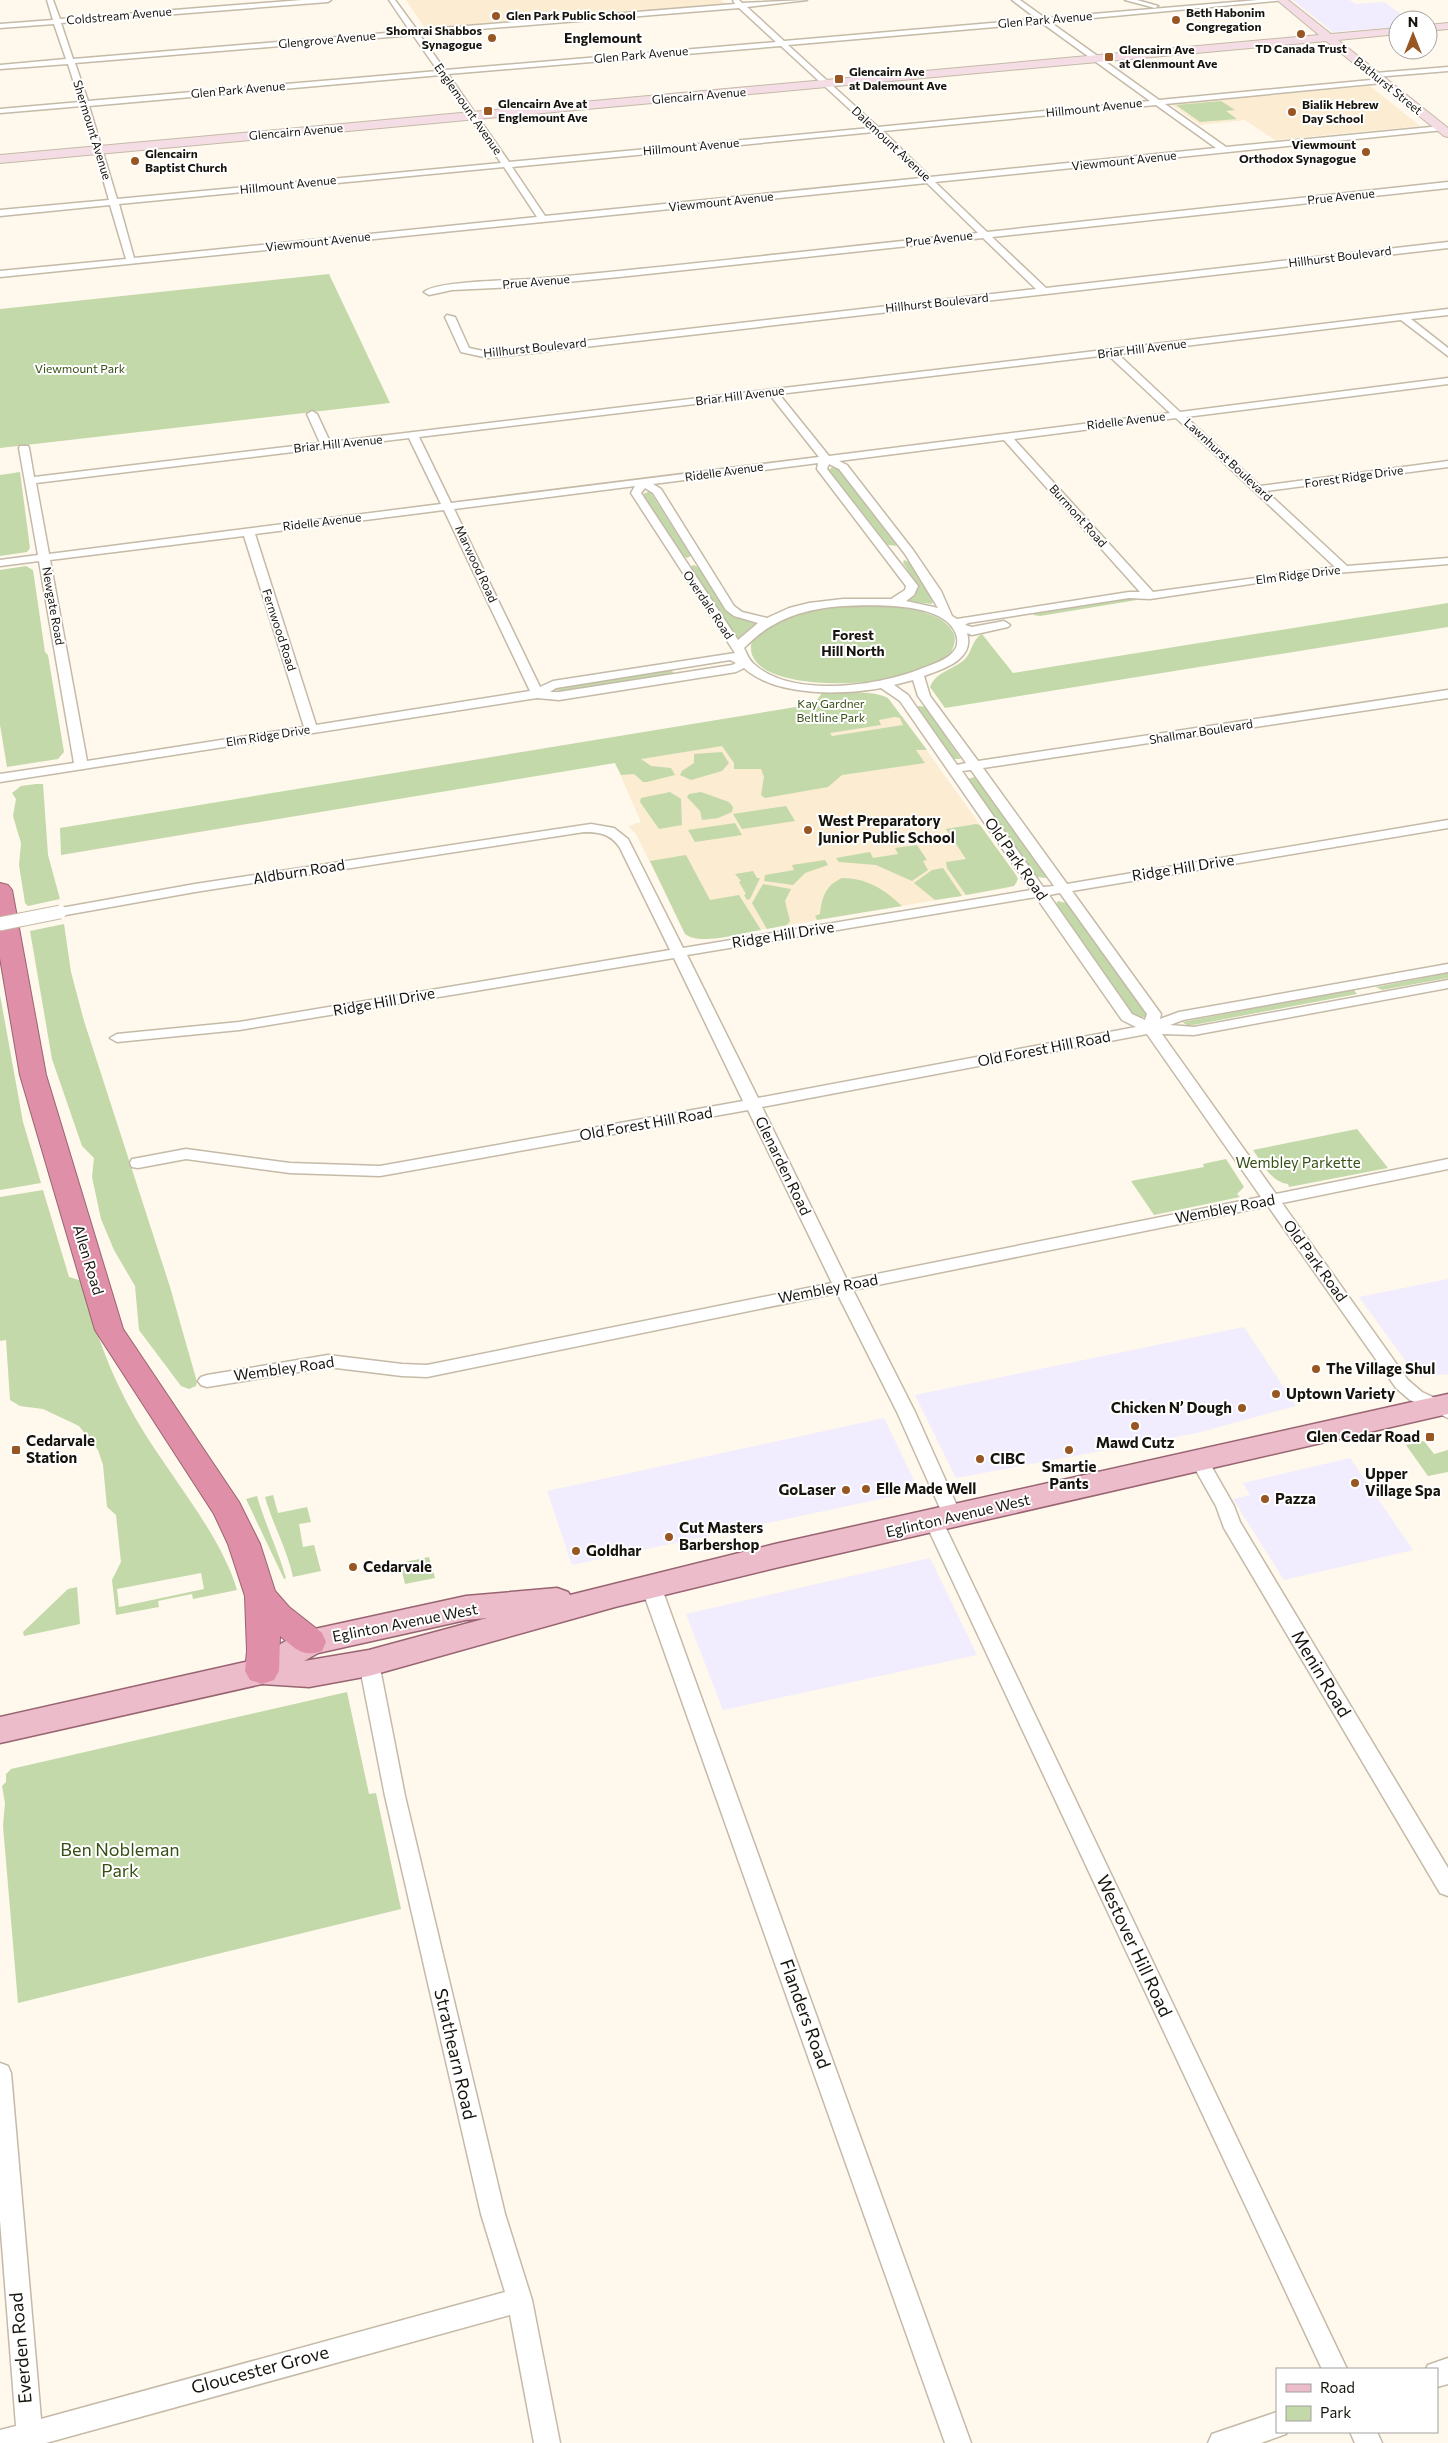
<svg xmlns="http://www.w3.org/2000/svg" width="1448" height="2443" viewBox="0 0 1448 2443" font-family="Commissioner,sans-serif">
  <rect width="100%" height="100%" fill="#fff8ec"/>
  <g fill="#f1ecfe">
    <path d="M1293 0H1349L1356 4 1384 2 1409 20H1398V27L1333 32Z"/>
    <path d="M1448 1279V1374L1422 1377 1411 1368 1359 1297Z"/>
    <path d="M1244 1327 1296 1406 1197 1433 956 1478 915 1395Z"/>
    <path d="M884 1418 912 1476 915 1485 908 1493 572 1565 547 1491Z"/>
    <path d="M1350 1458 1413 1550 1284 1580 1233 1499 1250 1495 1243 1483Z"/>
    <path d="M930 1558 977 1655 723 1710 686 1614Z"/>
  </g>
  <g fill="#fbecd2">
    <path d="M406 0H721L726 4 425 28Z"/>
    <path d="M1370 86 1420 126 1275 140 1245 120 1200 125 1171 104Z"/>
    <path d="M902 716 1016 875 1017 884 1008 888 705 939 691 938 685 934 636 834 628 826 641 822 615 763Z"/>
  </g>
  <g fill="#c3d9aa" fill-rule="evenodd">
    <path d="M1221 101 1235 110 1226 111 1237 119 1200 122 1176 105Z"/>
    <path d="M329 274 390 403 0 448V309Z"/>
    <path d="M832 467 838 469 897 546 888 545 829 470Z"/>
    <path d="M20 472 30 548 27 552 0 556V475Z"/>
    <path d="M650 491 651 493 691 556 687 558 681 555 643 494Z"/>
    <path d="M904 560 909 562 933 600 932 604 906 601 915 595 919 587 903 563Z"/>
    <path d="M694 565 699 568 728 613 756 623 737 639 689 567Z"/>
    <path d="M26 566 33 570 45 652 48 655 64 752 58 759 7 767 0 725V570Z"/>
    <path d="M1131 597 1137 600 1040 616 1033 615 1036 612Z"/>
    <path d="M1448 603V627L945 708 930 687C936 672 952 670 964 660 972 653 972 639 982 634L1013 673Z"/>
    <path d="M852 605C878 605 942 605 954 634 956 640 954 647 951 652 920 687 804 692 766 670 758 665 751 658 751 649 748 618 831 607 852 605Z"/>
    <path d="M668 670H672L673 673 563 691 555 690 560 687Z"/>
    <path d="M822 693C842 694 870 689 888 698L927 750H916L925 763 842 775 828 787 765 798 761 795 764 777 761 769H734V763L722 746 641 759 651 766 671 768 675 775 647 782H643L634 774 621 775 615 763 61 855 60 828 814 704ZM895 717 900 718 903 725 832 736 830 733 881 725 879 720Z"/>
    <path d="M919 706 926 707 961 759H951L916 707Z"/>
    <path d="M722 752 729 763 722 771 691 780 680 775 682 771 694 763V754Z"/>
    <path d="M975 777 1047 876 1046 878 1036 877 967 779Z"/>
    <path d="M36 784H43L48 855 60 899 28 906 25 903 19 865 21 843 13 816 16 799 12 793 21 786Z"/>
    <path d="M670 792 681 799 682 825 659 829 640 802 641 798Z"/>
    <path d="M701 792 729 802 733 807 732 812 718 818 702 820 700 811 687 797 689 794Z"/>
    <path d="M786 806 795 821 742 829 733 814Z"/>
    <path d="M735 823 742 835 695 842 688 830Z"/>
    <path d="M976 824 980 825 1016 875 1018 879 1014 886 966 895 947 868 946 862 966 859 946 829Z"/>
    <path d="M917 845 927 860 923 861 928 870 912 881 876 865 839 862 836 858 870 852 873 858 898 854 895 848Z"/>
    <path d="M686 855 710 900 739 895 761 930C741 933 701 946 685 934L650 861Z"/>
    <path d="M825 860 828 865 805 873 793 885 764 881 765 875 794 870 792 865Z"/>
    <path d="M943 868 962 896 935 900 914 883 932 870Z"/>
    <path d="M753 871 757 878H760L750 899 747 900 744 895 746 894 739 882 741 881 735 874Z"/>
    <path d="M842 878C867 878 884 889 902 906L817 920 815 916 820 914C822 897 825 886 842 878Z"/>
    <path d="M763 884 791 889 785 901 790 921 787 925 767 929 753 905 752 903Z"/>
    <path d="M1058 901 1066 903 1146 1014V1017H1135L1055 905Z"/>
    <path d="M64 924 71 972 84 1021 170 1287 197 1382 196 1386 189 1389 181 1386 139 1330 135 1286 114 1250 101 1219 92 1177 94 1158 82 1146 52 1059 30 931Z"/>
    <path d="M1448 973V978L1382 990 1376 987Z"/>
    <path d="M1350 990H1354L1357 994 1188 1026 1182 1022Z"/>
    <path d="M0 995 23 1122 41 1183 0 1190Z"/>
    <path d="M1357 1129 1388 1168 1289 1187 1288 1184C1270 1181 1263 1164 1253 1150Z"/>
    <path d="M1226 1159 1244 1187 1237 1194 1240 1197 1154 1215 1131 1181 1204 1167 1203 1164Z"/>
    <path d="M43 1190 69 1277 82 1281C97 1338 112 1379 142 1429 171 1477 222 1537 237 1590L193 1599 192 1594 158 1601 159 1607 116 1615 112 1580 121 1562 116 1515 107 1507 103 1465 98 1450 79 1426 43 1409 20 1406 10 1400 6 1340 0 1341V1197ZM201 1573 204 1589 119 1607 117 1589Z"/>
    <path d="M1424 1441 1434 1454 1448 1450V1472L1428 1476 1406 1445Z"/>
    <path d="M273 1495 278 1513 307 1507 311 1522 299 1524 303 1547 314 1545 321 1571 293 1577C287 1549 273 1525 265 1497Z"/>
    <path d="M257 1496C265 1524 278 1550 286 1578L284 1579 246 1499Z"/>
    <path d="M429 1557 435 1578 405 1584 400 1563Z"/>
    <path d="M77 1587 80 1624 24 1636 23 1632 68 1589Z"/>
    <path d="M347 1692 369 1794 376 1793 401 1909 18 2003 3 1826 5 1803 2 1786 6 1782V1774L11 1769Z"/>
  </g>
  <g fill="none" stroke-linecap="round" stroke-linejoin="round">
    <g stroke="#c4baa7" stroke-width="3">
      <g id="street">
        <path d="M47 0H53L60 19 302 0H331L328 2 61 23 73 59 410 31 389 0H395L417 30 735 4 733 0H739L742 3 807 0 747 7 784 41 1037 19 1012 0H1020L1045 18 1258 0H1285L1050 22 1159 100 1382 79 1386 81 1382 83 1165 104 1226 147 1441 126 1445 128 1444 130 935 182 987 232 1448 182V188L992 237 1046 288 1448 242V248L488 358 461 352 445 317 447 315 455 317 469 348 488 352 1036 289 983 238 619 277 515 287 452 290 429 295 424 292C438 280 521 281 544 278 689 265 833 248 978 233L927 183 0 277V271L126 259 110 205 0 216V210L109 200 82 106 0 113V109L80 102 68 64 0 69V65L66 59 54 24 0 28V24L53 20ZM739 8 776 42 445 70 419 34ZM1042 23 1150 101 878 127 788 45ZM413 35 438 71 88 101 75 63ZM781 46 870 128 509 162 448 74ZM441 75 501 163 117 199 89 106ZM1156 105 1216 148 930 177 883 131ZM874 132 922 178 545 216 512 167ZM504 167 537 217 134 258 119 204Z"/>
        <path d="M1125 0H1137L1158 6 1155 8Z"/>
        <path d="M1448 67V71L1375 77 1371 75 1375 73Z"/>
        <path d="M1448 309V315L1411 319 1448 348V356L1401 320 1118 354 1180 412 1448 378V384L1186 417 1260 486 1448 461V467L1266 491 1347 566 1448 558V564L1311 575 1150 599 1129 598 968 623 965 625 972 627 1004 621 1010 625 1008 627 972 635 967 633C975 660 943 669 924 676L930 696 978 761 1448 690V698L983 768 1067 884 1448 820V828L1072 891 1161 1014 1160 1019 1179 1012 1448 964V972L1183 1020 1170 1025 1194 1027 1448 980V988L1194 1035 1162 1034 1276 1194 1448 1159V1169L1282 1203 1408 1380 1422 1392 1448 1404V1418L1410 1400 1396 1388 1268 1206 853 1290 915 1412 962 1517 960 1522 953 1524 946 1522 944 1517 897 1412 837 1293 427 1377 402 1376 328 1367 207 1387 201 1385 198 1381 201 1377 207 1375 328 1355 402 1364 427 1365 832 1283 748 1110 380 1176 290 1173 186 1159 138 1168 132 1167 130 1163 132 1159 138 1158 186 1149 290 1163 380 1166 743 1101 674 958 239 1030 117 1042 110 1038 117 1034 239 1022 670 950 620 848C611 834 600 832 584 832L195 892 60 916 53 912 55 909 195 884 591 824 614 828 628 839 683 948 1031 890 900 701 881 688C842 695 776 697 744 668L736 672 559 700 537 698 0 782V774L74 763 39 561 0 566V560L38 555 19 448 20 446H28L29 448 34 477 320 443 307 414 312 411 317 414 330 442ZM1108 355 1170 413 829 456 779 394ZM770 395 819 457 451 503 419 437ZM1176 418 1335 567 1153 592 1014 439ZM409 438 441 504 49 554 36 483ZM1004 440 1140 592H1129L957 619 952 616 941 591 913 550 847 465 839 461ZM818 463 817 469 906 586 905 590 891 599H843L809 603 789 608 767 618 742 612 734 606 661 489 653 484ZM829 464 839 469 905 554 938 608 906 601 914 595 918 586 827 469ZM635 486 631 493 735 653 553 681 540 687 454 509ZM645 488 653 493 726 610 734 616 758 623 738 640 641 493ZM444 510 530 691 316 725 255 534ZM244 536 304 727 87 761 50 560ZM843 606C871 605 944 601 956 634 958 640 958 647 953 652 947 660 933 664 923 668 880 686 791 699 754 664 749 660 747 654 744 648 772 619 803 609 843 606ZM730 660 736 663 732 665 559 692H550L556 688ZM913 680 918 696 966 763 957 765 908 695 894 685ZM971 770 1054 886 1043 887 962 771ZM1060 893 1147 1014 1145 1020 1132 1014 1049 895ZM1036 897 1122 1020 1136 1027 758 1098 687 955ZM1147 1034 1261 1197 847 1280 762 1107Z"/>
        <path d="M1199 1453 1205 1455 1234 1506 1240 1522 1448 1868V1896L1440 1893 1224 1528 1216 1506 1190 1460 1193 1455Z"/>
        <path d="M934 1515 941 1517 943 1522 1347 2369H1322L925 1522 927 1517Z"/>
        <path d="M651 1579 658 1581 661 1586 971 2443H945L641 1586 644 1581Z"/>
        <path d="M369 1655 376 1658 379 1663 405 1796 505 2214 532 2300 560 2443H534L510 2315 46 2443H0V2430L16 2426 0 2220V2063L8 2066 11 2073 41 2419 505 2292 481 2214 385 1796 359 1663 362 1658Z"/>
        <path d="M1448 2358V2384L1437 2387V2369H1426L1428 2365Z"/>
        <path d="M1277 2412V2432H1287L1286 2434 1261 2443H1208L1212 2434Z"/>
        <path d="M1350 2432H1377L1382 2443H1355Z"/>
      </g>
    </g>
    <g stroke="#c4baa7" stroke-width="2">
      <g id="secondary">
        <path d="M1277 0H1288L1331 34 1398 28V34L1338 40 1448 128V137L1444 136 1326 41 0 163V155L1319 35Z"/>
        <path d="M1448 23V29L1428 31V25Z"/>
      </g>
    </g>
    <g stroke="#996471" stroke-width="3">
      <path id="primary" d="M1448 1394V1414L775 1568 615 1607 369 1676 309 1687 262 1684 0 1743V1717L254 1660 299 1633 310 1630 466 1596 557 1588 568 1592 570 1595 775 1544ZM487 1618 369 1650 304 1661 318 1653 466 1620Z"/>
    </g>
    <g stroke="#996471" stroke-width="2">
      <path id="highway" d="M0 883 8 885 12 890 46 1075 123 1329 239 1502 260 1544 275 1591 289 1607 322 1633 326 1642 322 1651C302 1658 295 1648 280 1636L279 1671 274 1680 262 1684 250 1680 245 1671 247 1651 245 1596 228 1544 214 1514 95 1330 20 1075 0 958Z"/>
    </g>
    <use href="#street" fill="#fff" fill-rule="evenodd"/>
    <use href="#secondary" fill="#f5dde5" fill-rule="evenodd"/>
    <use href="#primary" fill="#ecbcca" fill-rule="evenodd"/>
    <use href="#highway" fill="#df8fa7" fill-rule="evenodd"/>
    <g stroke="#c4baa7" stroke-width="15" stroke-linecap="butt">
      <path id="street-bridge" d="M0 924 60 912"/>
    </g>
    <use href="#street-bridge" stroke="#fff" stroke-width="13"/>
  </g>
  <g fill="#975622" stroke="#fff" stroke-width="2">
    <circle cx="496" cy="16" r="5"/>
    <circle cx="1176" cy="20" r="5"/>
    <circle cx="1301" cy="34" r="5"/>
    <circle cx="492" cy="38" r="5"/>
    <rect x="1104" y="52" width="10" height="10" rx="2.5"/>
    <rect x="834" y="74" width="10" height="10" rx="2.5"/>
    <rect x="483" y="106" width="10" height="10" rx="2.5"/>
    <circle cx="1292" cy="112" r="5"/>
    <circle cx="1366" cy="152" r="5"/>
    <circle cx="135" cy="161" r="5"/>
    <circle cx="808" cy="830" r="5"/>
    <circle cx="1316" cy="1369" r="5"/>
    <circle cx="1276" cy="1394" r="5"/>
    <circle cx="1242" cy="1408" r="5"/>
    <circle cx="1135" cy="1426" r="5"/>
    <rect x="1425" y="1432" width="10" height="10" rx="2.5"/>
    <rect x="11" y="1445" width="10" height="10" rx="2.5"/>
    <circle cx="1069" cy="1450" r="5"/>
    <circle cx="980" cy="1459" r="5"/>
    <circle cx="1355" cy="1483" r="5"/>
    <circle cx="866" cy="1489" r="5"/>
    <circle cx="846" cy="1490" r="5"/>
    <circle cx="1265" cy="1499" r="5"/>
    <circle cx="669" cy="1537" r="5"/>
    <circle cx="576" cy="1551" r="5"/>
    <circle cx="353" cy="1567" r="5"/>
  </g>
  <g text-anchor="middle" stroke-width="4" stroke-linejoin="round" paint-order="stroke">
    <g font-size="12" font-weight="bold" fill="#17140d" stroke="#fff" text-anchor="start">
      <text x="1186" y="17">Beth Habonim<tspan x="1186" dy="14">Congregation</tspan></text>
      <text x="506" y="20">Glen Park Public School</text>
      <text x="482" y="35" text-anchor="end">Shomrai Shabbos<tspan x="482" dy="14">Synagogue</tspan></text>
      <text x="1301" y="53" text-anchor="middle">TD Canada Trust</text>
      <text x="1119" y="54">Glencairn Ave<tspan x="1119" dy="14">at Glenmount Ave</tspan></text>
      <text x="849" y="76">Glencairn Ave<tspan x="849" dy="14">at Dalemount Ave</tspan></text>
      <text x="498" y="108">Glencairn Ave at<tspan x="498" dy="14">Englemount Ave</tspan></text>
      <text x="1302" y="109">Bialik Hebrew<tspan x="1302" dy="14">Day School</tspan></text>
      <text x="1356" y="149" text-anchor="end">Viewmount<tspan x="1356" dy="14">Orthodox Synagogue</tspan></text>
      <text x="145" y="158">Glencairn<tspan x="145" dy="14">Baptist Church</tspan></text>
    </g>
    <g font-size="12" fill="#17140d" stroke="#fff">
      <text transform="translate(119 16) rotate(-5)" y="4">Coldstream Avenue</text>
      <text transform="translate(1045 20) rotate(-5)" y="4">Glen Park Avenue</text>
      <text transform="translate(327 40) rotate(-5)" y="4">Glengrove Avenue</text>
      <text transform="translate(641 55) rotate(-5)" y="4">Glen Park Avenue</text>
      <text transform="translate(1388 86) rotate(39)" y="4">Bathurst Street</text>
      <text transform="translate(238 90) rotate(-5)" y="4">Glen Park Avenue</text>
      <text transform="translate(699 96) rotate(-5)" y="4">Glencairn Avenue</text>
      <text transform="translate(1094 108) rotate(-6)" y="4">Hillmount Avenue</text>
      <text transform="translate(468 109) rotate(55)" y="4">Englemount Avenue</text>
      <text transform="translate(92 130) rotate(73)" y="4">Shermount Avenue</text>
      <text transform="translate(296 132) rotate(-5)" y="4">Glencairn Avenue</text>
      <text transform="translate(891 144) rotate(43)" y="4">Dalemount Avenue</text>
      <text transform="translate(691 147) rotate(-5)" y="4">Hillmount Avenue</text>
      <text transform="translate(1124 161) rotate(-6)" y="4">Viewmount Avenue</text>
      <text transform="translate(288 185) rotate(-6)" y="4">Hillmount Avenue</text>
      <text transform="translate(1341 197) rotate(-6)" y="4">Prue Avenue</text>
      <text transform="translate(721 202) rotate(-6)" y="4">Viewmount Avenue</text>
      <text transform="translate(939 239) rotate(-6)" y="4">Prue Avenue</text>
      <text transform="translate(318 242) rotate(-6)" y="4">Viewmount Avenue</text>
      <text transform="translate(1340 257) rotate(-7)" y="4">Hillhurst Boulevard</text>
      <text transform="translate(536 282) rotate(-5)" y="4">Prue Avenue</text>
      <text transform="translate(937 303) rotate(-6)" y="4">Hillhurst Boulevard</text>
      <text transform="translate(535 348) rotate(-6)" y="4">Hillhurst Boulevard</text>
      <text transform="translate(1142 349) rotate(-7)" y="4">Briar Hill Avenue</text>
      <text transform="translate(740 396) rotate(-7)" y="4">Briar Hill Avenue</text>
      <text transform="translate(1126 421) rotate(-7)" y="4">Ridelle Avenue</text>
      <text transform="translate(338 444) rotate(-6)" y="4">Briar Hill Avenue</text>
      <text transform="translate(1228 460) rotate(43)" y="4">Lawnhurst Boulevard</text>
      <text transform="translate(724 472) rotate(-8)" y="4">Ridelle Avenue</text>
      <text transform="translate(1354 477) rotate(-8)" y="4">Forest Ridge Drive</text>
      <text transform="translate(1078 516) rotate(48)" y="4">Burmont Road</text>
      <text transform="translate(322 522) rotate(-7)" y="4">Ridelle Avenue</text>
      <text transform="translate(476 564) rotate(65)" y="4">Marwood Road</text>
      <text transform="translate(1298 575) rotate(-7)" y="4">Elm Ridge Drive</text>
      <text transform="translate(708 605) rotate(56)" y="4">Overdale Road</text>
      <text transform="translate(53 606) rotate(80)" y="4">Newgate Road</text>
      <text transform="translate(279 630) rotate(72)" y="4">Fernwood Road</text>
      <text transform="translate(1201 732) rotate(-9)" y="4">Shallmar Boulevard</text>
      <text transform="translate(268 736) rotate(-9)" y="4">Elm Ridge Drive</text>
    </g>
    <g font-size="12" fill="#374e14" stroke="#fff">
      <text x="80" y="373">Viewmount Park</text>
      <text x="831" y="708">Kay Gardner<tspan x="831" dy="14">Beltline Park</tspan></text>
    </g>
    <g font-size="14" font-weight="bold" fill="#17140d" stroke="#fff">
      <text x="603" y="43">Englemount</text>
      <text x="853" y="640">Forest<tspan x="853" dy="16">Hill North</tspan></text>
    </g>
    <g font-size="15" font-weight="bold" fill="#17140d" stroke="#fff" text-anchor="start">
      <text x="818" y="826">West Preparatory<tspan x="818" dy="17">Junior Public School</tspan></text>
      <text x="1326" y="1374">The Village Shul</text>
      <text x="1286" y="1399">Uptown Variety</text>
      <text x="1232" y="1413" text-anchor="end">Chicken N’ Dough</text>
      <text x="1420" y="1442" text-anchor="end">Glen Cedar Road</text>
      <text x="26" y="1446">Cedarvale<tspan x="26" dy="17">Station</tspan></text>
      <text x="1135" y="1448" text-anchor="middle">Mawd Cutz</text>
      <text x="990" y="1464">CIBC</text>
      <text x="1069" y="1472" text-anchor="middle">Smartie<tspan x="1069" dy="17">Pants</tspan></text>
      <text x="1365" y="1479">Upper<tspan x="1365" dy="17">Village Spa</tspan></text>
      <text x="876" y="1494">Elle Made Well</text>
      <text x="836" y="1495" text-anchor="end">GoLaser</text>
      <text x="1275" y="1504">Pazza</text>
      <text x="679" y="1533">Cut Masters<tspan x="679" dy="17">Barbershop</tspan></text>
      <text x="586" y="1556">Goldhar</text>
      <text x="363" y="1572">Cedarvale</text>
    </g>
    <g font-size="15" fill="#17140d" stroke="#fff">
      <text transform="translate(1016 859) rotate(55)" y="5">Old Park Road</text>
      <text transform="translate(1183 868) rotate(-9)" y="5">Ridge Hill Drive</text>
      <text transform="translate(299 872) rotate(-9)" y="5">Aldburn Road</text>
      <text transform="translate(783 935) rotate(-9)" y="5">Ridge Hill Drive</text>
      <text transform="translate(384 1002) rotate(-10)" y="5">Ridge Hill Drive</text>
      <text transform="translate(1044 1049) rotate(-11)" y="5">Old Forest Hill Road</text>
      <text transform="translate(646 1124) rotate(-10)" y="5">Old Forest Hill Road</text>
      <text transform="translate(783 1166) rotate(64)" y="5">Glenarden Road</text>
      <text transform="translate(1225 1209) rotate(-11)" y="5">Wembley Road</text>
      <text transform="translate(88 1260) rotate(73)" y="5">Allen Road</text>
      <text transform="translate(1315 1261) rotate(54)" y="5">Old Park Road</text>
      <text transform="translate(828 1289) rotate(-11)" y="5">Wembley Road</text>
      <text transform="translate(284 1369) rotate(-8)" y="5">Wembley Road</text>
      <text transform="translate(958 1516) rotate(-13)" y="5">Eglinton Avenue West</text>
      <text transform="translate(405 1623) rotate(-11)" y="5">Eglinton Avenue West</text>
    </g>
    <g font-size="15" fill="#374e14" stroke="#fff">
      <text x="1298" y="1168">Wembley Parkette</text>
    </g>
    <g font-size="18" fill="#17140d" stroke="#fff">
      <text transform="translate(1321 1674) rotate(59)" y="6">Menin Road</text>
      <text transform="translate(1134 1946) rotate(65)" y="6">Westover Hill Road</text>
      <text transform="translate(805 2014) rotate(70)" y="6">Flanders Road</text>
      <text transform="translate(455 2054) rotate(77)" y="6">Strathearn Road</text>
      <text transform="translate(21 2348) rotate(-95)" y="6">Everden Road</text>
      <text transform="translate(260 2370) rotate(-15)" y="6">Gloucester Grove</text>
    </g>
    <g font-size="18" fill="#374e14" stroke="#fff">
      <text x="120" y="1856">Ben Nobleman<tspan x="120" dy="21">Park</tspan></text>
    </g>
  </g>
  <rect x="1276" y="2368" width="162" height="65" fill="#ffffff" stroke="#a2a19e"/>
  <rect x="1286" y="2384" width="25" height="8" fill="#ecbcca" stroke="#a2a19e"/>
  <text x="1320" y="2393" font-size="15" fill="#17140d">Road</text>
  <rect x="1286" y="2406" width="25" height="15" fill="#c3d9aa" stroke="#a2a19e"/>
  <text x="1320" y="2418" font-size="15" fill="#17140d">Park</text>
  <g transform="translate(1413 35)"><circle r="24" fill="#ffffff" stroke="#a2a19e"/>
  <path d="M0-4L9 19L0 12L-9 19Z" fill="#975622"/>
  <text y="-8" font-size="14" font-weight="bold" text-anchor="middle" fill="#17140d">N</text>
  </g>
</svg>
